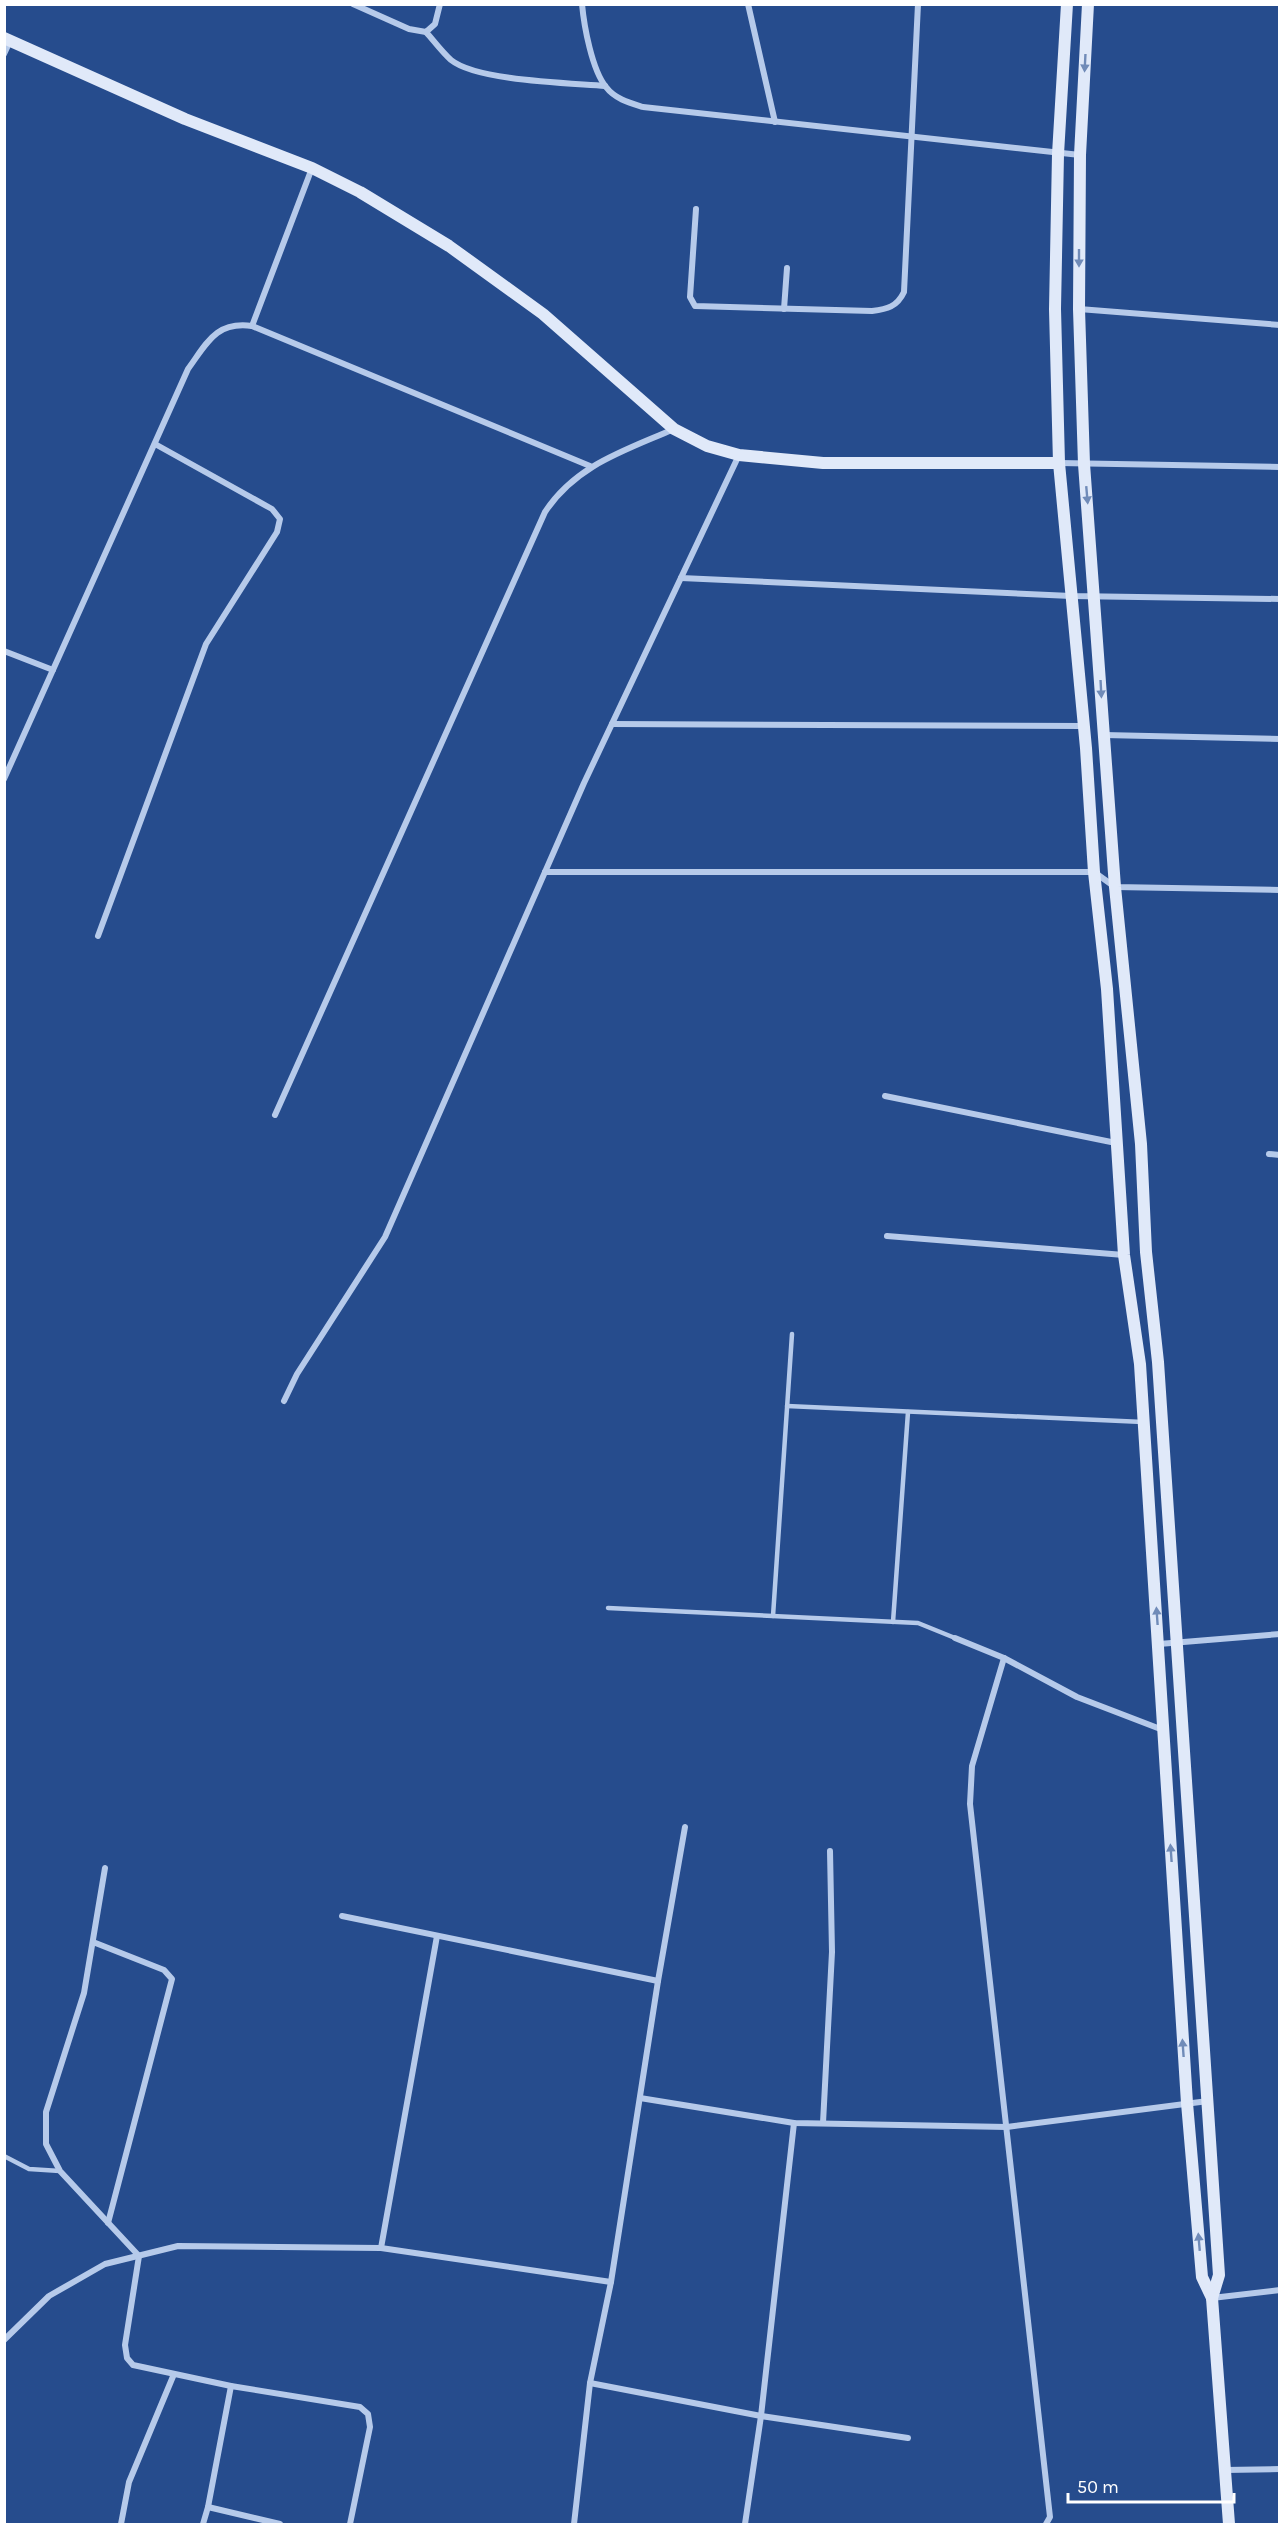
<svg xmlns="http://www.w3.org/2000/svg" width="1284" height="2529" viewBox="0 0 1284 2529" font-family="Karla,sans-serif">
  <rect width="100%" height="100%" fill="#264c8d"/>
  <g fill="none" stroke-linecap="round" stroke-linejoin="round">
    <g stroke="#b6caea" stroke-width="4.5">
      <path d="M787 1406 1143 1422"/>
      <path d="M608 1608 918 1623 955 1638"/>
      <path d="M773 1616 792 1334"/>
      <path d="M893 1622 908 1412"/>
      <path d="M4 2156 29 2169 60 2171"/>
    </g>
    <g stroke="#b6caea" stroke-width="6">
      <path d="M353 4 409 29 426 32 435 24 440 4"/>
      <path d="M582 4C584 26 592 70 606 87 615 99 630 103 643 107L1080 155"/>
      <path d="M748 4 775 122"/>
      <path d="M426 32C434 41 442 52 451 60 477 81 569 83 605 86"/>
      <path d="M4 54 10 41"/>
      <path d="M696 209 690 297 695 306 872 311C887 309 897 307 904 292L918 4"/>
      <path d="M784 309 787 268"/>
      <path d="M1079 309 1280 325"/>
      <path d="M252 326 312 168"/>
      <path d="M1059 463 1280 467"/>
      <path d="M681 578 1071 596 1280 599"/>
      <path d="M4 651 53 670"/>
      <path d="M612 724 1083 726"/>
      <path d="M1104 735 1280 739"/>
      <path d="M4 779 188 369C207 343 216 321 252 326L590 466"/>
      <path d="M545 872H1094L1115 887 1280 890"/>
      <path d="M98 936 206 644 277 532 280 519 272 509 155 444"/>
      <path d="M885 1096 1116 1143"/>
      <path d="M275 1115 545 512C576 465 624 451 674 429"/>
      <path d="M1269 1154 1280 1155"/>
      <path d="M887 1236 1124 1255"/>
      <path d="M284 1401 297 1374 385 1237 584 783 739 455"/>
      <path d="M955 1638 1004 1658 1077 1697 1163 1730"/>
      <path d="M1159 1644 1280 1634"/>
      <path d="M1004 1658 972 1766 970 1804 1050 2517 1046 2524"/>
      <path d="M105 1868 84 1993 46 2112V2144L60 2171 139 2256 125 2345 127 2358 133 2365 231 2386 360 2407 368 2414 370 2427 350 2524"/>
      <path d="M342 1916 658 1981"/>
      <path d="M437 1936 381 2248 611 2282"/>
      <path d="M93 1942 164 1970 172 1979 108 2223"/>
      <path d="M640 2098 794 2123 1007 2127 1208 2101"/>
      <path d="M823 2123 832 1952 830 1851"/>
      <path d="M1212 2298 1280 2290"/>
      <path d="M4 2340 49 2296 105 2264 178 2246 381 2248"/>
      <path d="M590 2383 761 2416 908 2438"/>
      <path d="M1225 2470 1280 2469"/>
      <path d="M208 2507 231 2386"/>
      <path d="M121 2524 129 2482 174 2374"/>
      <path d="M203 2524 208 2507 280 2524"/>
      <path d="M574 2524 590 2383 611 2282 658 1981 685 1827"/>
      <path d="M745 2524 761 2416 794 2123"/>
    </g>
    <g stroke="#e0e9f9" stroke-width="12">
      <path d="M1067 4 1058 154 1055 309 1059 463 1086 748 1094 872 1107 989 1124 1255 1140 1364 1187 2103 1202 2277 1212 2298 1229 2524"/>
      <path d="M1088 4 1080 155 1079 309 1084 464 1115 887 1141 1144 1146 1252 1158 1362 1219 2275 1212 2298"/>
      <path d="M4 38 185 119 312 168 360 192 449 246 543 314 674 429 707 446 739 455 823 463H1059"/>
    </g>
  </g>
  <defs><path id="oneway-solid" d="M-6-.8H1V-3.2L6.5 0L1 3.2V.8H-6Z" transform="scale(1.5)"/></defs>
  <g fill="#708bb8">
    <use href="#oneway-solid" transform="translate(1085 63) rotate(93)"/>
    <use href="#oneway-solid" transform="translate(1079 258) rotate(90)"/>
    <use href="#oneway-solid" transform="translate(1087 495) rotate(85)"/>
    <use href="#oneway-solid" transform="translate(1101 689) rotate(87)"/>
    <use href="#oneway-solid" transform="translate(1157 1616) rotate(-94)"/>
    <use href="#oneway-solid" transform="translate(1171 1853) rotate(-94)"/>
    <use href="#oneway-solid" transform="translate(1183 2048) rotate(-94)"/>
    <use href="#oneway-solid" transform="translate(1199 2242) rotate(-95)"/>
  </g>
  <rect width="1284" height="2529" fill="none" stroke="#ffffff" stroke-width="12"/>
  <path d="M1068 2493v9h166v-9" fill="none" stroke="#ffffff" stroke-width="3"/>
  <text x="1077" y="2493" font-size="18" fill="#ffffff" stroke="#264c8d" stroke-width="4.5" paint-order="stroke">50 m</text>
</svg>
